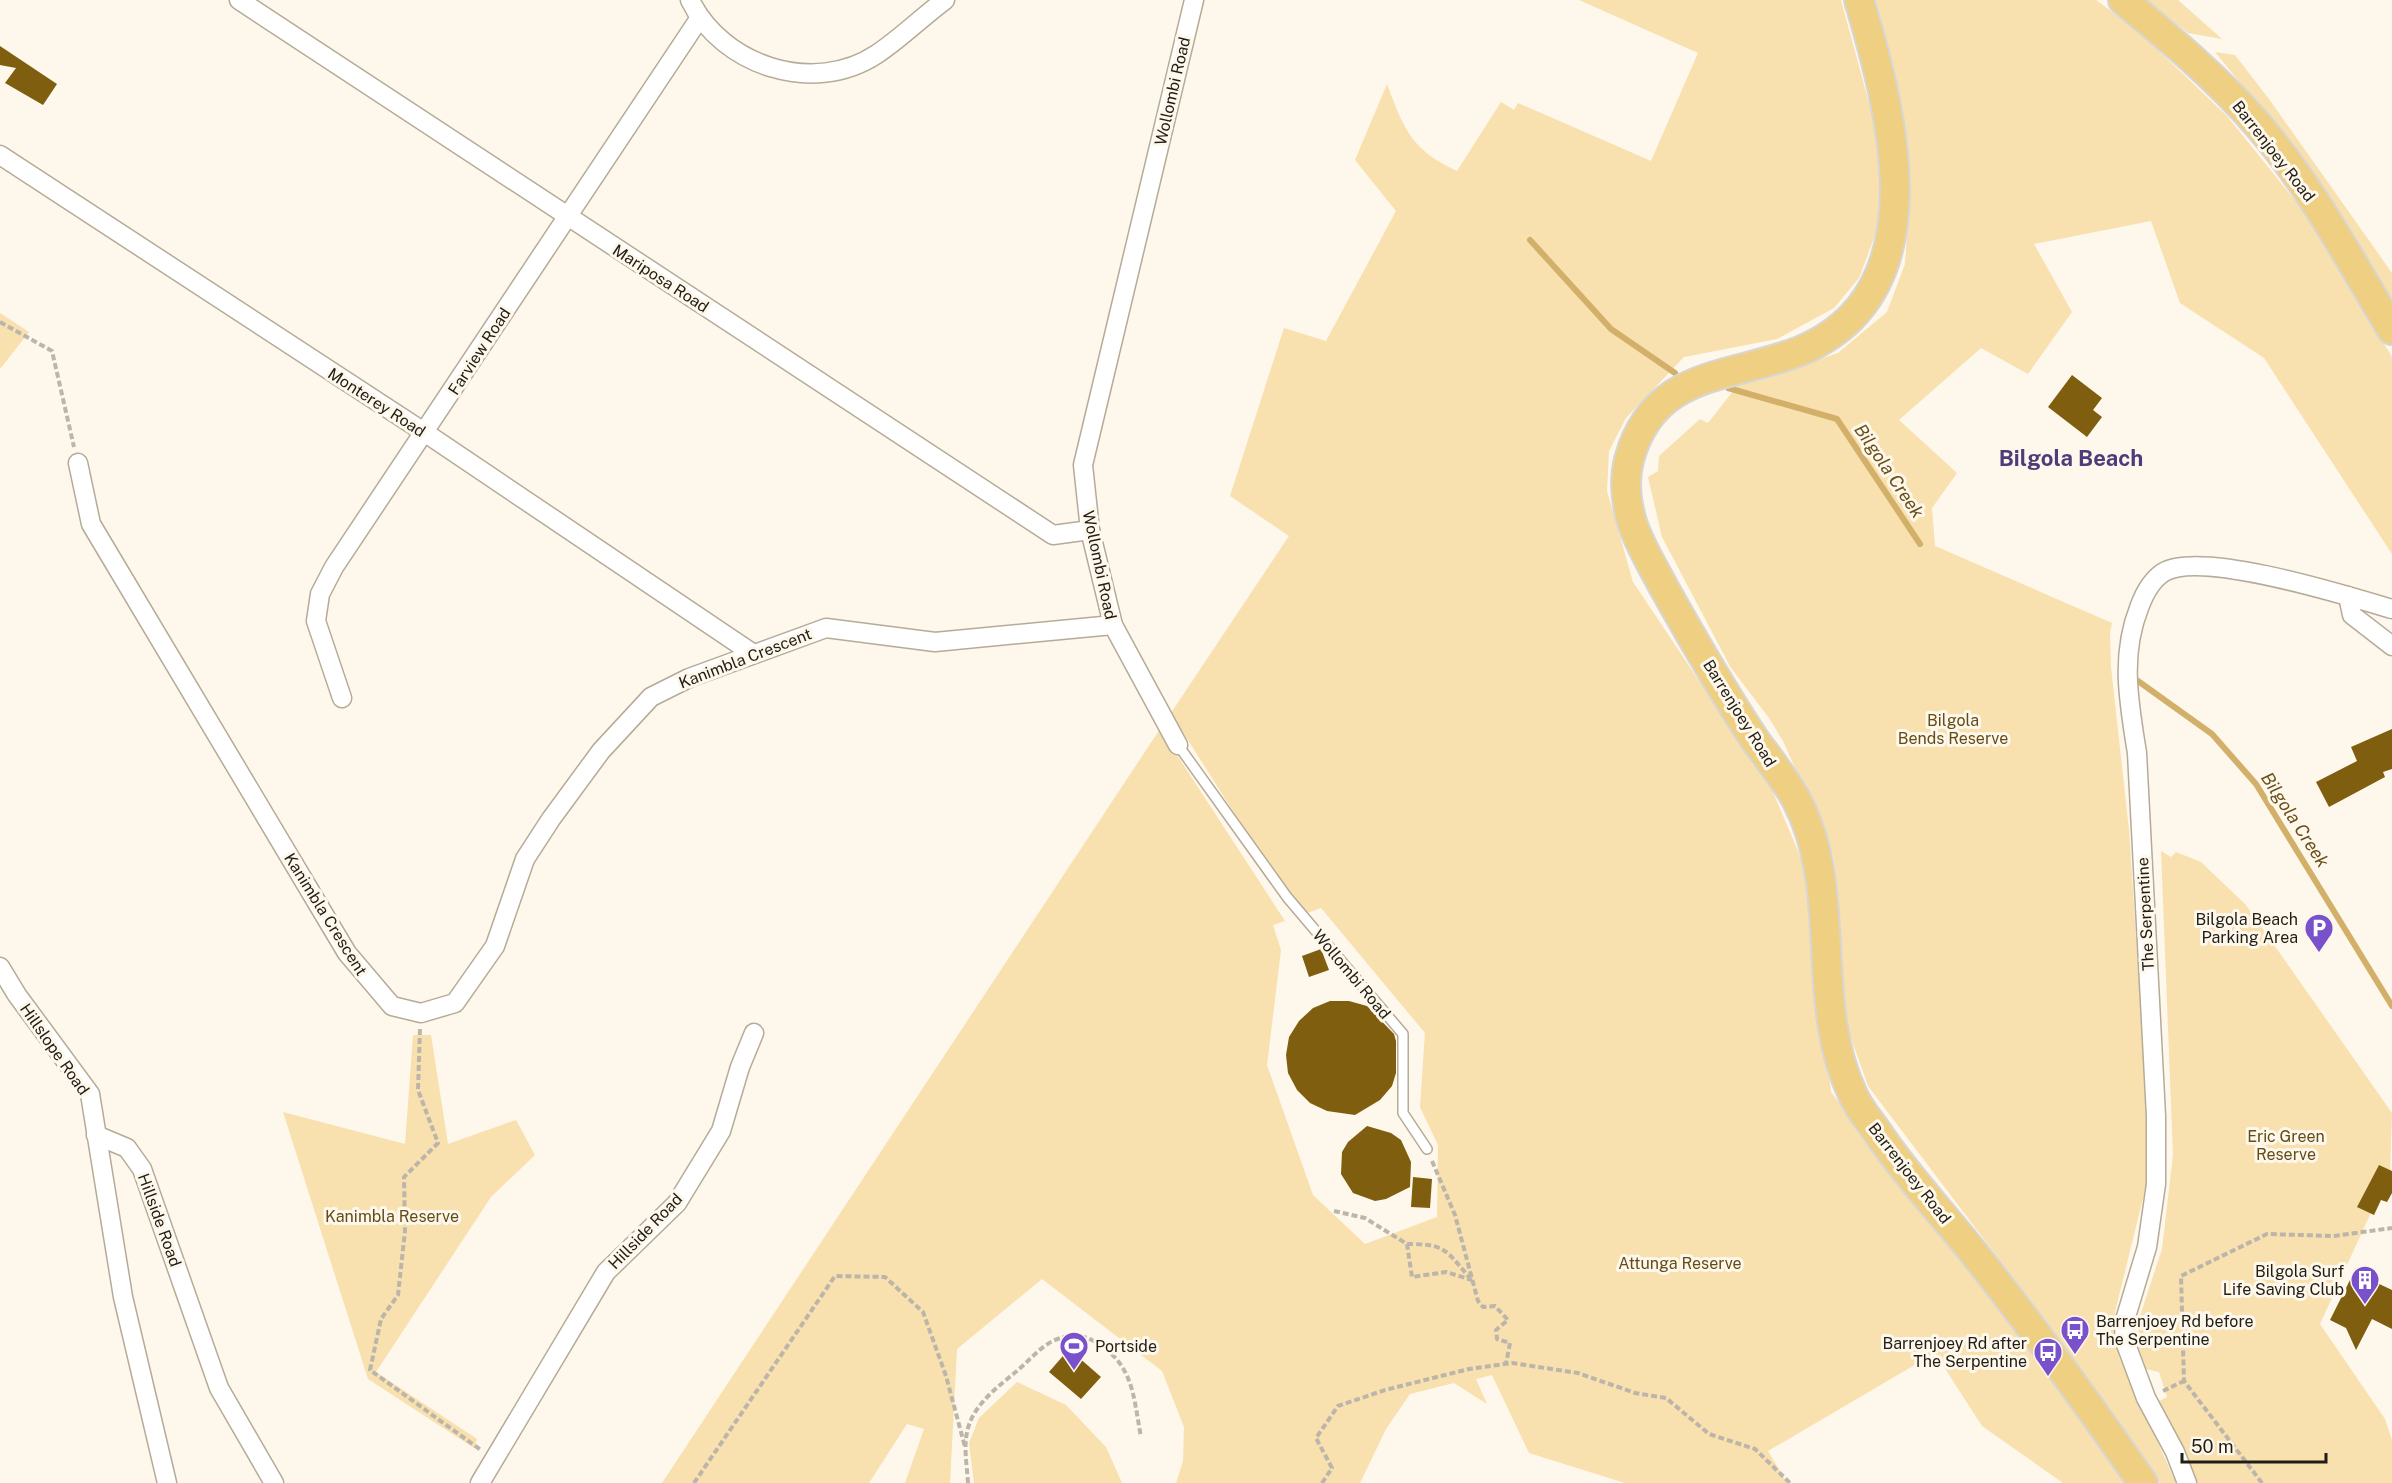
<svg xmlns="http://www.w3.org/2000/svg" width="2392" height="1483" viewBox="0 0 2392 1483" font-family="'Public Sans',sans-serif">
  <rect width="100%" height="100%" fill="#fef7eb"/>
  <g fill="#f8e0af">
    <path d="M1579 0H1841L1872 114 1883 169 1877 230 1859 278 1834 308 1777 339 1684 357 1626 418 1609 451 1607 491 1633 582 1772 790 1807 872 1831 1092 2005 1313 2130 1483H2063L1982 1426 1935 1353 1768 1451 1787 1483H1625L1529 1453 1492 1375 1476 1379 1487 1404 1454 1383 1410 1394 1386 1429 1360 1483H1176L1183 1461 1184 1427 1162 1371 1042 1279 957 1349 950 1483H905L924 1429 907 1424 869 1483H662L1160 729 1285 921 1273 925 1281 950 1267 1065 1313 1195 1365 1244 1437 1217 1438 1145 1420 1107 1425 1033 1321 908 1299 916 1171 713 1289 536 1230 496 1284 328 1326 341 1396 211 1355 160 1387 84C1404 129 1411 150 1457 171L1501 102 1514 110 1518 103 1651 161 1698 53Z"/>
    <path d="M1876 0H2096L2138 31 2227 116 2310 219 2392 357V554L2264 358 2180 303 2151 221 2034 244 2072 312 2028 374 1981 348 1899 420 1957 473 1932 508 1935 546 2112 623 2110 633 2111 667 2129 830 2149 1137 2148 1178 2115 1312 2119 1357 2176 1483H2160L2030 1300 1868 1086 1846 1024 1837 883 1833 855 1784 743 1769 718 1731 668 1662 537 1648 477 1658 471 1659 456 1700 419 1708 423 1737 386 1838 353 1887 312 1905 264 1909 202 1903 113Z"/>
    <path d="M2146 0H2178L2222 39 2188 33Z"/>
    <path d="M2215 52 2235 55 2269 99 2392 273V305L2297 153Z"/>
    <path d="M0 313 29 332 0 369Z"/>
    <path d="M2161 851 2171 857 2176 852 2201 862 2246 905 2392 1113 2390 1171 2320 1324 2385 1419 2392 1440V1483H2197L2189 1460 2159 1401 2167 1397 2159 1372 2146 1369 2138 1345 2139 1319 2162 1249 2173 1155Z"/>
    <path d="M413 1035H431L448 1144 516 1120 535 1155 491 1197 376 1372 477 1439 474 1448 368 1379 283 1112 405 1144Z"/>
    <path d="M1017 1382 1066 1405 1106 1447 1122 1483H974L969 1443 979 1418Z"/>
  </g>
  <g fill="none" stroke-linecap="round" stroke-linejoin="round">
    <g stroke="#d2b069" stroke-width="6">
      <path d="M1530 240 1611 329 1675 373"/>
      <path d="M1728 388 1837 419 1920 544"/>
      <path d="M2138 681 2212 734 2256 784 2392 1006"/>
    </g>
  </g>
  <g fill="#7f5f0f">
    <path d="M0 46 57 84 43 105 5 83 16 68 0 65Z"/>
    <path d="M2072 375 2102 398 2093 410 2102 417 2087 437 2048 407Z"/>
    <path d="M2392 729V769L2383 772 2385 777 2329 807 2316 782 2357 761 2351 747Z"/>
    <path d="M1321 949 1329 970 1309 977 1302 956Z"/>
    <path d="M1330 1001H1349L1367 1006 1394 1034 1396 1041V1073L1392 1086 1380 1100 1355 1115 1327 1111 1310 1103 1297 1090 1288 1073 1286 1055 1289 1037 1299 1021 1313 1008Z"/>
    <path d="M1367 1126 1391 1133 1401 1140 1411 1162 1410 1187 1386 1199 1375 1201 1353 1193 1341 1174 1342 1152 1348 1142Z"/>
    <path d="M2379 1165 2392 1171V1193L2387 1202 2381 1200 2374 1215 2357 1207Z"/>
    <path d="M1413 1177 1432 1179 1430 1208 1411 1207Z"/>
    <path d="M2354 1272 2392 1290V1329L2372 1319 2356 1350 2346 1328 2330 1320Z"/>
    <path d="M1069 1349 1101 1377 1081 1399 1049 1372Z"/>
  </g>
  <g fill="none" stroke-linecap="round" stroke-linejoin="round">
    <g stroke="#b5ab97" stroke-width="12">
      <path id="service" d="M1178 745 1287 897 1403 1034V1113L1427 1149"/>
    </g>
    <g stroke="#b5ab97" stroke-width="21">
      <g id="minor">
        <path d="M239 0 1053 535 1090 530"/>
        <path d="M690 0C722 66 814 96 877 54 901 38 922 17 945 0"/>
        <path d="M0 155 433 438 752 653"/>
        <path d="M78 463 91 524 347 953 392 1006 421 1013 455 1003 495 946 525 859 551 819 601 751 651 697 689 678 826 628 935 642 1113 625"/>
        <path d="M2348 596 2352 615 2392 646"/>
        <path d="M342 698 316 621 320 594 334 567 699 19"/>
        <path d="M1178 745 1113 625 1090 530 1083 465 1194 0"/>
        <path d="M0 967 17 995 90 1094 123 1297 167 1483"/>
        <path d="M96 1135 127 1148 142 1169 219 1388 274 1483"/>
        <path d="M480 1483 606 1272 677 1203 721 1131 740 1067 754 1033"/>
        <path d="M2187 1483 2175 1452 2146 1398 2124 1339 2125 1320 2147 1247 2156 1184V1116L2137 753C2129 703 2120 656 2139 608 2144 594 2151 580 2164 572 2202 550 2348 596 2392 609"/>
      </g>
    </g>
    <g stroke="#d7d6d5" stroke-width="32">
      <g id="primary">
        <path d="M1859 0C1892 112 1941 293 1800 351 1729 379 1653 370 1629 460 1624 480 1626 502 1632 522 1639 544 1652 565 1663 586 1692 638 1722 690 1755 740 1769 759 1784 778 1796 799 1845 891 1808 1000 1853 1095 1859 1109 1870 1121 1878 1133 1906 1175 1941 1212 1973 1252 2032 1326 2088 1404 2143 1483"/>
        <path d="M2123 0C2170 39 2217 78 2257 124 2311 186 2350 260 2392 330"/>
      </g>
    </g>
    <g stroke="#bbb5aa" stroke-width="4" stroke-dasharray="6 3" stroke-linecap="butt">
      <path d="M0 322 52 351 74 447"/>
      <path d="M420 1029 418 1090 438 1143 404 1177 405 1231 398 1295 381 1319 370 1370 481 1450"/>
      <path d="M1432 1161 1455 1215 1478 1301 1483 1307 1495 1306 1508 1320 1496 1330 1497 1339 1510 1343 1506 1364"/>
      <path d="M1334 1211 1365 1218 1407 1244 1412 1277 1446 1272 1472 1280"/>
      <path d="M1407 1244C1445 1244 1445 1249 1469 1277"/>
      <path d="M2163 1391 2184 1381"/>
      <path d="M694 1483 835 1276 885 1277 923 1312 946 1376 965 1447"/>
      <path d="M968 1483C967 1465 963 1446 968 1428 975 1403 999 1386 1018 1370 1029 1361 1040 1347 1053 1341 1065 1335 1080 1334 1092 1340 1134 1363 1133 1395 1141 1437"/>
      <path d="M1322 1483 1332 1468 1316 1438 1338 1406 1385 1390 1469 1369 1512 1363 1578 1373 1635 1393 1666 1398 1709 1434 1755 1449 1790 1483"/>
      <path d="M2262 1483 2184 1381 2181 1276 2267 1234 2334 1236 2392 1228"/>
    </g>
    <use href="#service" stroke="#fff" stroke-width="9"/>
    <use href="#minor" stroke="#fff" stroke-width="18"/>
    <use href="#primary" stroke="#efd083" stroke-width="28"/>
  </g>
  <defs>
    <g id="parking-pin" transform="scale(1.5)"><path d="M0 17L-7.5 6A9.5 9.5 0 1 1 7.5 6Z" fill="#7952cb" stroke="#fef7eb"/><path d="M-3.5-5.5H1a3.5 3.5 0 0 1 0 7H-1V5.5H-3.5ZM-1-3.4V-.6H.8a1.4 1.4 0 0 0 0-2.8Z" fill="#fff"/></g>
    <g id="building-pin" transform="scale(1.5)"><path d="M0 17L-7.5 6A9.5 9.5 0 1 1 7.5 6Z" fill="#7952cb" stroke="#fef7eb"/><path d="M-4-6H4V6H1V3H-1V6H-4ZM-2.5-4.3h1.7v1.8h-1.7ZM.8-4.3h1.7v1.8H.8ZM-2.5-1h1.7V.8h-1.7ZM.8-1h1.7V.8H.8Z" fill="#fff"/></g>
    <g id="bus-pin" transform="scale(1.5)"><path d="M0 17L-7.5 6A9.5 9.5 0 1 1 7.5 6Z" fill="#7952cb" stroke="#fef7eb"/><path d="M-5-6H5V4H4V6H2V4H-2V6H-4V4H-5ZM-3.5-4V0h7V-4ZM-3.5 1.2v1.5H-2V1.2ZM2 1.2v1.5H3.5V1.2Z" fill="#fff"/></g>
    <g id="stadium-pin" transform="scale(1.5)"><path d="M0 17L-7.5 6A9.5 9.5 0 1 1 7.5 6Z" fill="#7952cb" stroke="#fef7eb"/><path d="M0-5a6.5 5 0 1 0 0 10a6.5 5 0 1 0 0-10ZM-3.5-1.8h7v3.6h-7Z" fill="#fff"/></g>
  </defs>
  <g fill-rule="evenodd">
    <use href="#parking-pin" x="2319" y="928"/>
    <use href="#building-pin" x="2365" y="1280"/>
    <use href="#bus-pin" x="2075" y="1330"/>
    <use href="#stadium-pin" x="1074" y="1346"/>
    <use href="#bus-pin" x="2048" y="1352"/>
  </g>
  <g text-anchor="middle" stroke-width="6" stroke-linejoin="round" paint-order="stroke">
    <g font-size="16" fill="#201d15" stroke="#fef7eb">
      <text transform="translate(1172 91) rotate(-77)" y="6">Wollombi Road</text>
      <text transform="translate(2274 151) rotate(52)" y="6">Barrenjoey Road</text>
      <text transform="translate(661 278) rotate(33)" y="6">Mariposa Road</text>
      <text transform="translate(479 351) rotate(-57)" y="6">Farview Road</text>
      <text transform="translate(377 402) rotate(33)" y="6">Monterey Road</text>
      <text transform="translate(1100 565) rotate(78)" y="6">Wollombi Road</text>
      <text transform="translate(745 658) rotate(-21)" y="6">Kanimbla Crescent</text>
      <text transform="translate(1740 713) rotate(58)" y="6">Barrenjoey Road</text>
      <text transform="translate(326 914) rotate(58)" y="6">Kanimbla Crescent</text>
      <text transform="translate(2145 914) rotate(-93)" y="6">The Serpentine</text>
      <text transform="translate(1352 974) rotate(50)" y="6">Wollombi Road</text>
      <text transform="translate(55 1049) rotate(55)" y="6">Hillslope Road</text>
      <text transform="translate(1910 1173) rotate(52)" y="6">Barrenjoey Road</text>
      <text transform="translate(160 1220) rotate(70)" y="6">Hillside Road</text>
      <text transform="translate(645 1231) rotate(-46)" y="6">Hillside Road</text>
    </g>
    <g font-size="16" fill="#634c15" stroke="#fef7eb">
      <text x="1953" y="726">Bilgola<tspan x="1953" dy="18">Bends Reserve</tspan></text>
      <text x="2286" y="1142">Eric Green<tspan x="2286" dy="18">Reserve</tspan></text>
      <text x="392" y="1222">Kanimbla Reserve</text>
      <text x="1680" y="1269">Attunga Reserve</text>
    </g>
    <g font-size="16" fill="#201d15" stroke="#fef7eb" text-anchor="end">
      <text x="2298" y="925">Bilgola Beach<tspan x="2298" dy="18">Parking Area</tspan></text>
      <text x="2344" y="1277">Bilgola Surf<tspan x="2344" dy="18">Life Saving Club</tspan></text>
      <text x="2096" y="1327" text-anchor="start">Barrenjoey Rd before<tspan x="2096" dy="18">The Serpentine</tspan></text>
      <text x="2027" y="1349">Barrenjoey Rd after<tspan x="2027" dy="18">The Serpentine</tspan></text>
      <text x="1095" y="1352" text-anchor="start">Portside</text>
    </g>
    <g font-size="18" font-style="italic" fill="#68501a" stroke="#fef7eb">
      <text transform="translate(1889 471) rotate(56)" y="6">Bilgola Creek</text>
      <text transform="translate(2295 820) rotate(57)" y="6">Bilgola Creek</text>
    </g>
    <g font-size="22" font-weight="bold" fill="#4d3c79" stroke="#fef7eb">
      <text x="2071" y="466">Bilgola Beach</text>
    </g>
  </g>
  <path d="M2182 1453v9h144v-9" fill="none" stroke="#201d15" stroke-width="3"/>
  <text x="2191" y="1453" font-size="18" fill="#201d15" stroke="#fef7eb" stroke-width="4.5" paint-order="stroke">50 m</text>
</svg>
